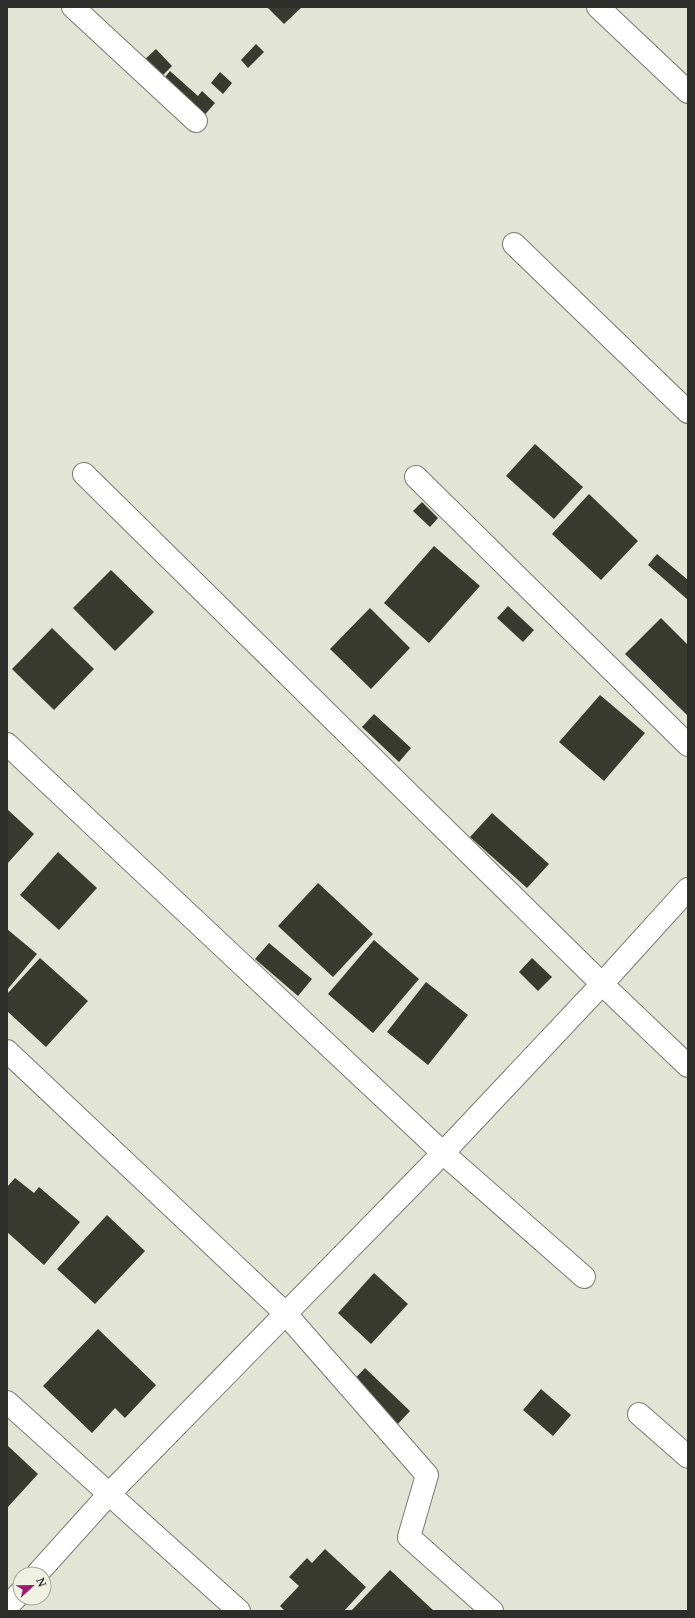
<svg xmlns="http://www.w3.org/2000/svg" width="695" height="1618" viewBox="0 0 695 1618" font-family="'Noto Serif',serif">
  <rect width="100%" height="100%" fill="#e2e4d6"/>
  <g fill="#393b30">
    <path d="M267 7H302L284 24Z"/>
    <path d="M256 44 264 52 248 68 241 60Z"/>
    <path d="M156 49 172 66 157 81 140 64Z"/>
    <path d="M170 71 198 96 202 91 215 103 202 118 161 82Z"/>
    <path d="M220 72 232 83 223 94 211 83Z"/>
    <path d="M535 444 583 487 554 519 506 476Z"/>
    <path d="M589 494 638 541 601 580 552 534Z"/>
    <path d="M422 502 438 518 430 527 413 511Z"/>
    <path d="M434 546 480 586 429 643 384 603Z"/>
    <path d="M657 554 688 580V600L648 565Z"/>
    <path d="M111 570 154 612 115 651 73 608Z"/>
    <path d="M508 606 534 630 523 642 497 618Z"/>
    <path d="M370 608 410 648 371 689 330 649Z"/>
    <path d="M661 618 688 645V716L625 654Z"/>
    <path d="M52 628 94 669 54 710 12 669Z"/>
    <path d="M600 695 645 733 604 781 559 742Z"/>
    <path d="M374 714 411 748 399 762 362 727Z"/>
    <path d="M7 809 34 834 7 864Z"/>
    <path d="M492 813 549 864 527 888 470 837Z"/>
    <path d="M58 852 97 888 59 930 20 895Z"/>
    <path d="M318 883 373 934 333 977 278 926Z"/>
    <path d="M7 929 37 954 7 990Z"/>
    <path d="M374 940 419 979 373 1033 328 994Z"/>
    <path d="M269 943 312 979 298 996 255 959Z"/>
    <path d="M40 958 88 1001 46 1047 7 1011V994Z"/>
    <path d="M532 958 552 977 538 991 519 972Z"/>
    <path d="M426 982 468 1015 428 1065 387 1032Z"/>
    <path d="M15 1178 34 1193 39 1187 80 1222 44 1265 7 1232V1187Z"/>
    <path d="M107 1215 145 1251 95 1304 57 1269Z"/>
    <path d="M374 1273 408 1304 371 1344 338 1313Z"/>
    <path d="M98 1329 156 1385 125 1418 115 1408 92 1433 43 1386Z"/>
    <path d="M365 1368 410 1411 396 1426 351 1383Z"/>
    <path d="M541 1389 571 1415 553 1436 523 1410Z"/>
    <path d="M7 1445 38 1474 7 1508Z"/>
    <path d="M325 1549 366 1587 344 1611H285L280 1606 299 1586 289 1577 307 1558 312 1563Z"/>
    <path d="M390 1570 434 1611H351Z"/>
  </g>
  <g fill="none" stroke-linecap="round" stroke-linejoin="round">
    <g stroke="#7a7c70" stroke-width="24">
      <g id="street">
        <path d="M73 7 196 121"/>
        <path d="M598 7 688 92"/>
        <path d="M514 244 688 412"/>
        <path d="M84 474 602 984 688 1066"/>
        <path d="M416 477 688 745"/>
        <path d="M7 744 443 1153 584 1277"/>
        <path d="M7 1051 285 1313 427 1475 409 1537 492 1611"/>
        <path d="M7 1402 239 1611"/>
        <path d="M639 1414 688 1457"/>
        <path d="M37 1574 109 1494 443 1153 602 984 688 889"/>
        <path d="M7 1607 20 1593"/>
      </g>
    </g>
    <use href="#street" stroke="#fff" stroke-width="22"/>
  </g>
  <rect width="695" height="1618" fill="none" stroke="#2e2f2a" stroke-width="16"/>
  <g transform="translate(32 1586) rotate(68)"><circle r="19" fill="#eff1e3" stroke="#a2a399"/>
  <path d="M0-3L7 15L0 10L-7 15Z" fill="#9d1a6d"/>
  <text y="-6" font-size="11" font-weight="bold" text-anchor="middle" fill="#2e2f2a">N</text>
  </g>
</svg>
